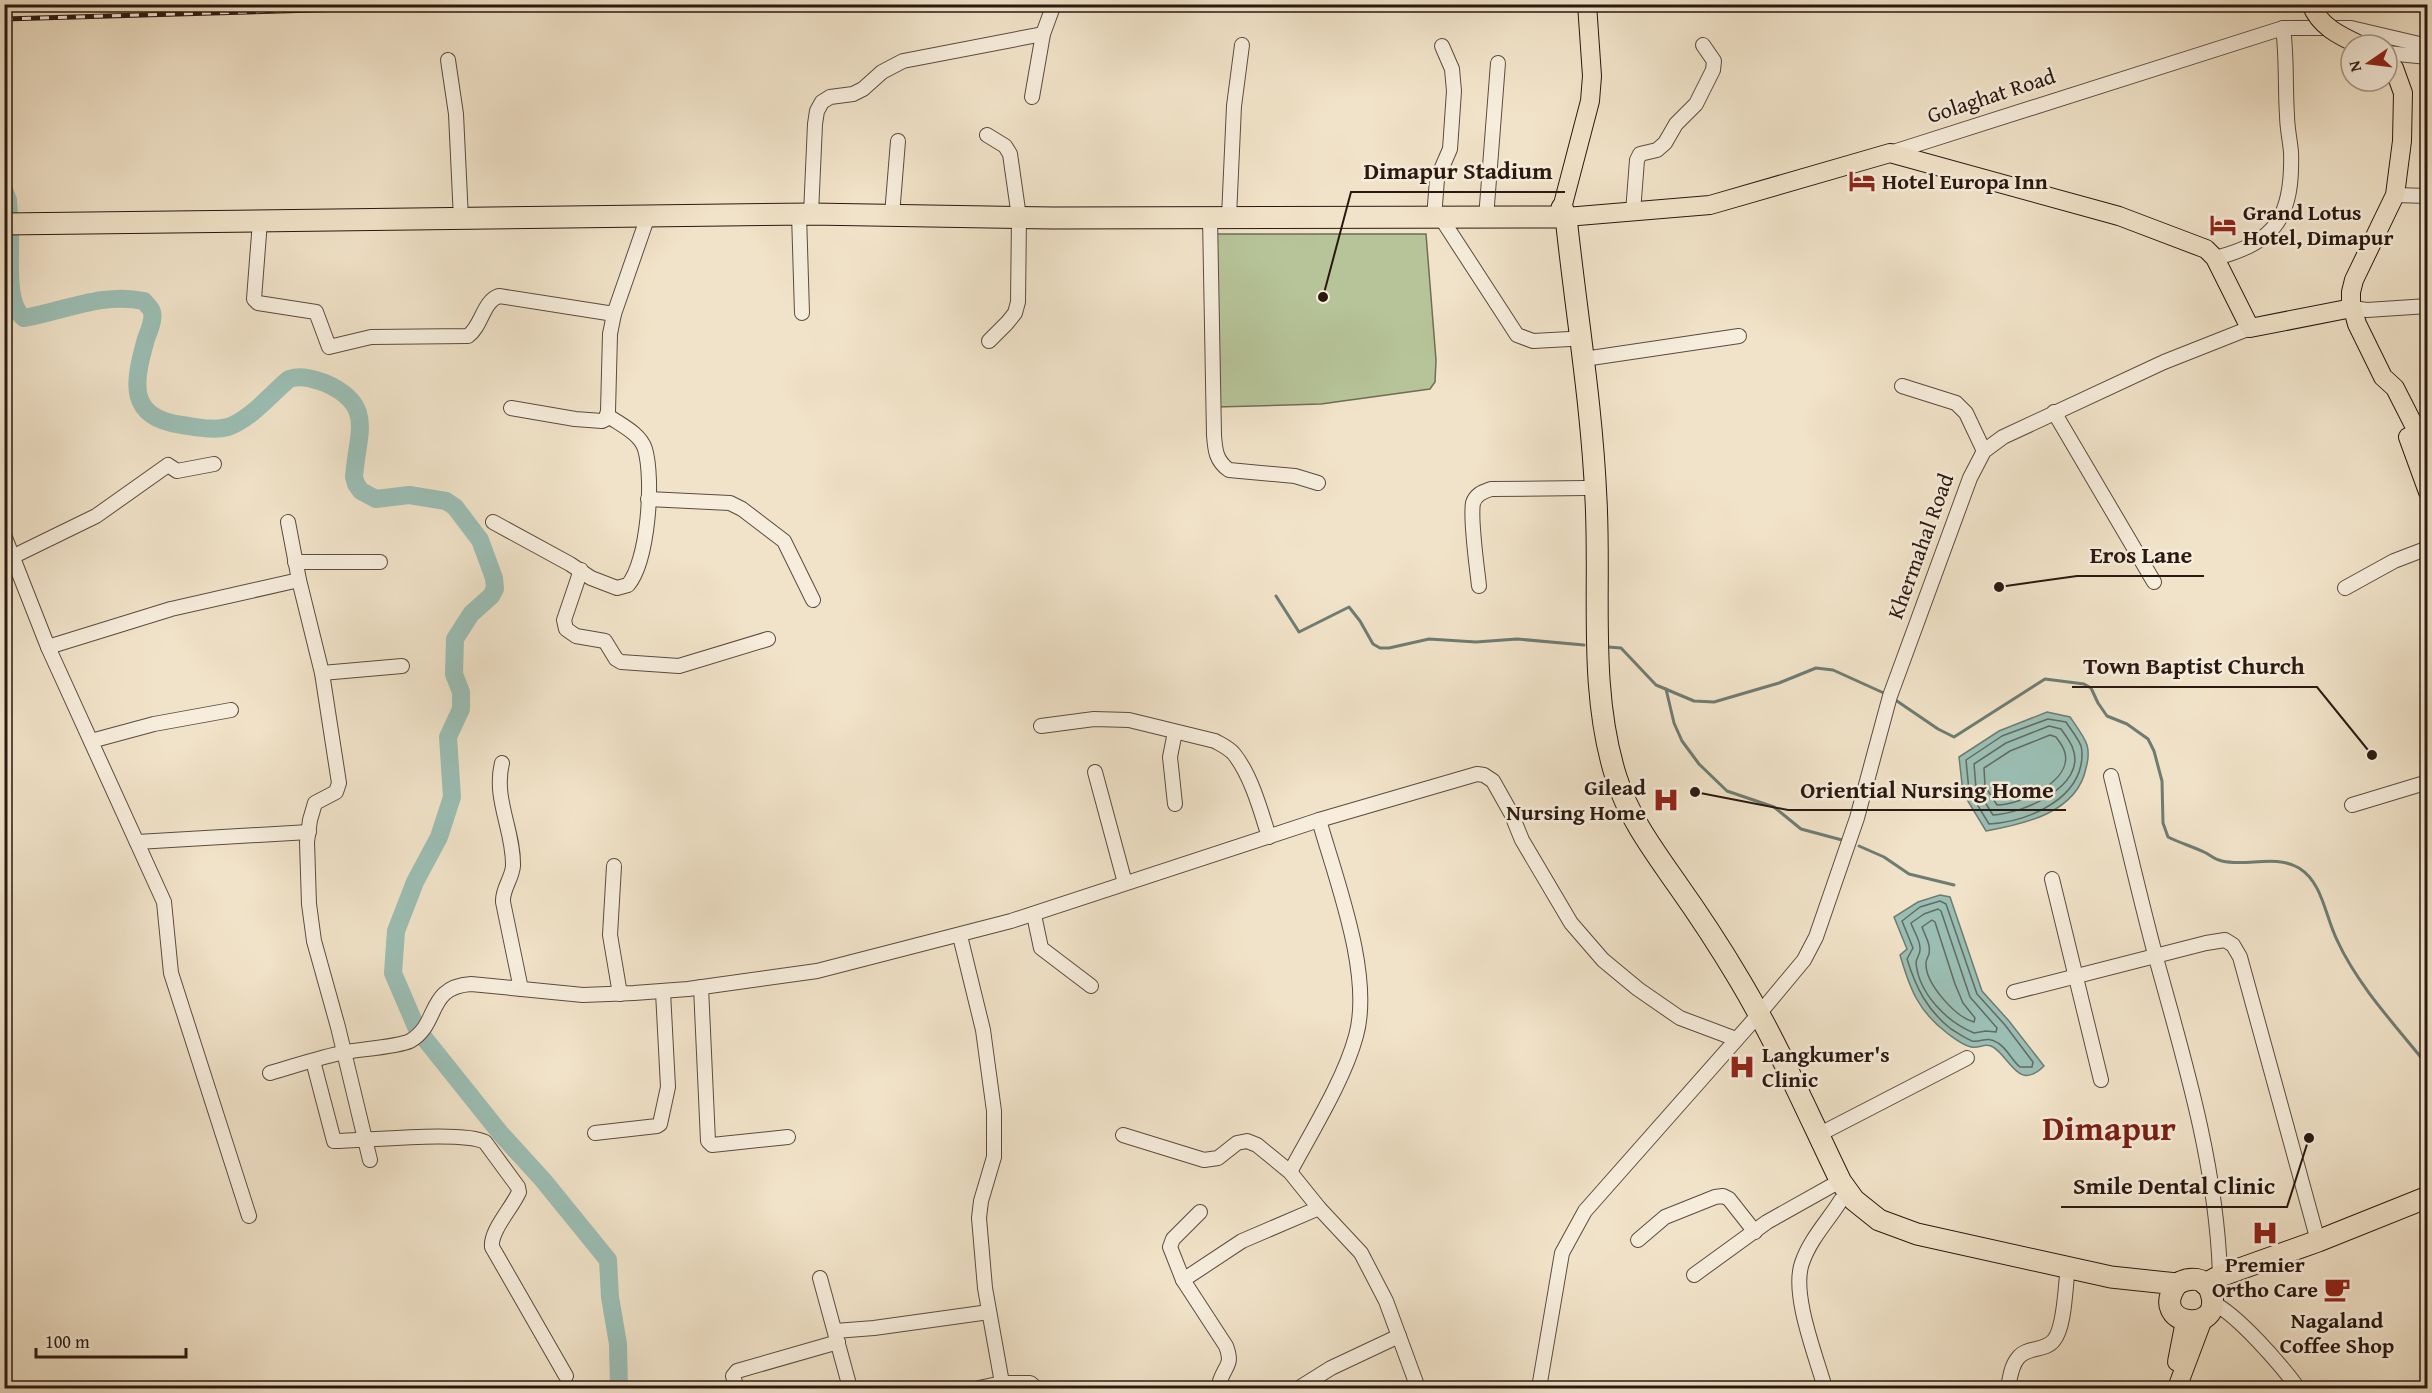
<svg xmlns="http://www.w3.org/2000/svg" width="2432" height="1393" viewBox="0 0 2432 1393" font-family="'Gentium Book Plus',serif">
  <rect width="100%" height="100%" fill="#f1e3c9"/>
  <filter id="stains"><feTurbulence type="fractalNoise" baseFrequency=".00333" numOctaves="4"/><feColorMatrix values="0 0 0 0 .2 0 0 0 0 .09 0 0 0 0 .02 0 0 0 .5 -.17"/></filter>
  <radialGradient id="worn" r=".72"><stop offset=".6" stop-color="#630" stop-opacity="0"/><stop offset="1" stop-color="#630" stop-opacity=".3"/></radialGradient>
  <path fill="#b7c499" stroke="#706e55" stroke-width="1.5" d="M1212 234H1426L1436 360 1435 382 1430 389 1321 404 1217 407Z"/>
  <g fill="#9bbeb4" stroke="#6e7c73" stroke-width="1.5">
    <path d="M2047 712 2070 717C2076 726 2084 736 2087 745 2089 752 2088 761 2086 768 2077 813 2024 824 1986 831L1963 793 1959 757 1999 731Z"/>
    <path d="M1940 895 1950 897 1982 991 2009 1021 2044 1066C2018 1092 2010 1057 1993 1047 1985 1042 1980 1049 1971 1047 1962 1045 1954 1038 1947 1033 1918 1011 1910 989 1900 955L1907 949 1894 917 1918 902Z"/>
  </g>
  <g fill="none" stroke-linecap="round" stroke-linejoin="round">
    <g stroke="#626b62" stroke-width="1.5">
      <path d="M2048 719 2066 722C2071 730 2078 738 2081 746 2083 752 2082 759 2081 765 2073 803 2024 822 1989 824L1969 791 1966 760 2002 736Z"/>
      <path d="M2049 726 2061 729C2065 735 2071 742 2073 749 2087 787 2021 814 1993 815L1976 788 1974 764 2006 743Z"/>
      <path d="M2050 735 2056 737C2059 741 2064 748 2065 753 2072 782 2019 805 1997 805L1985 786 1984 768 2010 751Z"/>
      <path d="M1940 901 1946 904 1977 994 2005 1025 2033 1062 2032 1067H2020C2011 1060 2008 1049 1998 1043 1986 1035 1982 1043 1972 1041 1964 1038 1958 1033 1951 1029 1927 1010 1916 988 1907 959L1913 948 1902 921 1920 907Z"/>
      <path d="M1938 909 1941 911 1970 997 1997 1028 1996 1032 1986 1031 1974 1033C1947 1022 1919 994 1916 963 1916 958 1920 955 1920 950 1921 941 1914 932 1911 923L1924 914Z"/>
      <path d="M1932 920 1935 922 1955 984 1963 1003 1975 1018 1974 1022C1955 1017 1925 983 1926 963 1926 960 1928 957 1929 954 1931 944 1925 936 1922 927Z"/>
    </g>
    <g stroke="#6e7c73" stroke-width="3">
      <path d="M1276 596 1299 632 1349 607 1360 621 1373 644 1380 648H1389L1429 639 1476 642 1517 639 1584 645"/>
      <path d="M1608 647 1621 648 1656 685 1694 701 1714 702 1779 683 1816 668 1833 670 1886 694"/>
      <path d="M1666 689 1674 723 1682 741 1699 764 1727 791 1774 807 1801 829 1842 840"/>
      <path d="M1894 699 1938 729 1954 737 2045 679 2084 684 2091 688 2098 703 2107 716 2127 724 2148 739 2154 751 2162 781 2163 823 2168 837C2180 843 2194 847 2206 853 2211 856 2216 860 2222 861 2247 867 2275 854 2299 868 2323 883 2325 916 2337 940 2358 986 2396 1026 2428 1066"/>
      <path d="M1859 846 1884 857 1909 874 1954 885"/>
    </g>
    <g stroke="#9bbeb4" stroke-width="18">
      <path d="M4 190 8 200 9 215"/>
      <path d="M10 235C11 258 5 305 24 318 64 311 103 292 144 301 146 304 151 308 152 312 154 320 149 331 146 339 134 382 126 417 182 425 197 427 213 431 228 427 251 419 271 394 289 379 302 375 313 379 325 383 376 405 357 434 354 477L356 484 361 491 376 499 409 495 446 501 455 507 480 540 494 578 495 589 491 596 471 614 455 639 454 674 461 692V709L448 737 452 797 439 837 415 882 396 931 393 973 417 1029 501 1134 543 1180 608 1260 610 1297 618 1344 619 1388"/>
    </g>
    <g stroke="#5c4b3f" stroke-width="16">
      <g id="minor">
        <path d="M2387 53 2428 57"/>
        <path d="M448 60 456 114 461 219"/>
        <path d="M1032 97 1043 34 1054 4"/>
        <path d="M987 135 1005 146 1010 154 1019 217 1018 302 1015 313 1007 323 989 341"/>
        <path d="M1890 153 2283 28H2351L2428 46"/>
        <path d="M2395 195 2428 196"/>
        <path d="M1633 212 1637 160 1640 154 1657 150 1665 143 1676 124 1696 104 1713 70 1714 61 1703 45"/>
        <path d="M799 214 802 313"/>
        <path d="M811 214 815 124 817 111 822 102 830 97 853 94 863 89 882 72 903 61 1043 34"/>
        <path d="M892 215 898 141"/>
        <path d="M1210 217 1214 435C1215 450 1216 461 1229 470L1295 476 1318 483"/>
        <path d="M1229 217 1234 106 1242 45"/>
        <path d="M1434 218 1437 179 1450 149 1454 91 1452 69 1442 46"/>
        <path d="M1441 218 1517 335 1533 341 1570 339"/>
        <path d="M1486 218 1498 63"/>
        <path d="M260 221 254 299 258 303 316 312 329 347 371 337 468 336C482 326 483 301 499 296L614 314"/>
        <path d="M2215 258C2278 243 2293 213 2291 152 2290 140 2287 128 2287 115 2285 86 2287 57 2283 28"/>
        <path d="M2352 308 2367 310 2428 306"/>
        <path d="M1584 359 1739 336"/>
        <path d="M1902 386 1956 403 1966 413 1984 451"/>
        <path d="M511 408 575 419 602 421 606 419 608 411 610 334 614 314 648 216"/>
        <path d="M2054 412 2154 582"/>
        <path d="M648 499 730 503 742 509 784 541 813 600"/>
        <path d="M288 522 299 580 322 673 339 783 336 792 315 803 310 820 307 842 309 904 314 941 338 1027 370 1160"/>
        <path d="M493 522 570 564 591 578 617 588 628 585C648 561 654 480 645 449 640 433 619 424 607 415"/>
        <path d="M4 535 48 647 164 902 171 973 249 1216"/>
        <path d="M14 556 96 516 168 465 177 471 214 464"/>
        <path d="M295 562H380"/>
        <path d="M581 570 564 620 566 629 576 636 605 641 616 659 621 662 679 666 768 639"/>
        <path d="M1479 586C1477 567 1470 520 1473 503 1476 494 1483 492 1491 489L1586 488"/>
        <path d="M2345 588 2394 561 2428 548"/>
        <path d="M48 647 171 609 299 580"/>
        <path d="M322 673 402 666"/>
        <path d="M1041 726 1094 719 1129 720 1215 741C1222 745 1229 748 1234 754 1251 775 1261 811 1269 837"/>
        <path d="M91 741 154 724 231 710"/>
        <path d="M502 763C493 799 514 831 513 866 512 879 502 889 503 902L521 989"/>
        <path d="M1095 772 1125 883"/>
        <path d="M2111 776C2126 837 2140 898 2156 958 2185 1062 2217 1168 2220 1276"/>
        <path d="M1175 804 1170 757 1175 732"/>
        <path d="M2352 805 2428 782"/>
        <path d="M137 842 309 832"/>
        <path d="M614 866 610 935 620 994"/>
        <path d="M2052 879 2101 1080"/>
        <path d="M1034 915 1041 948 1091 986"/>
        <path d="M960 936 983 1030 994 1111V1157L981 1201 979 1218 985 1288 1002 1383"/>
        <path d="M701 987 708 1141 712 1145 788 1137"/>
        <path d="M2014 992 2206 943 2225 940 2233 945 2240 957 2318 1241"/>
        <path d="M313 1061 334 1141C364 1141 463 1130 485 1142L518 1187 519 1192C512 1208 490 1231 492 1247L566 1376"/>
        <path d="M270 1073C295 1066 320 1057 346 1052 362 1049 397 1047 410 1041 440 1024 426 987 471 984L583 995 634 993 688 989 817 971 1011 921 1319 820 1477 774 1484 775 1493 781 1511 813 1522 840 1571 923 1603 960 1638 989 1680 1018 1736 1039"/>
        <path d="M595 1133 657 1126 660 1124 668 1087 663 992"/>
        <path d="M1123 1135 1204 1160 1218 1158 1237 1143 1247 1141 1257 1145 1290 1172 1319 1208 1361 1253 1386 1301 1418 1388"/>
        <path d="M1818 1135 1967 1058"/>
        <path d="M1290 1172C1312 1131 1344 1080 1356 1036 1373 975 1336 880 1319 820"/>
        <path d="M1200 1212 1173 1239 1170 1247 1183 1280 1226 1346C1233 1365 1226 1364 1220 1381L1224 1388"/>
        <path d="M1638 1240 1665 1217 1715 1197 1723 1196 1729 1199 1755 1232"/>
        <path d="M1694 1275 1767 1222 1833 1185"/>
        <path d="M820 1278 850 1388"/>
        <path d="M1183 1280 1242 1241 1319 1208"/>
        <path d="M2213 1303C2238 1315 2281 1365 2298 1388"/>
        <path d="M835 1331 874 1328 989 1312"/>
        <path d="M737 1388 733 1376 737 1371 838 1342"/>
        <path d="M979 1388 1002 1383H1030L1036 1388"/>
        <path d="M1299 1388 1331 1368 1399 1336"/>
        <path d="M1539 1388 1562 1253 1585 1211 1759 1014 1804 960 1816 937 1857 818 1890 696 1970 478 1984 451 2003 437 2164 362 2250 328"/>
        <path d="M1825 1388C1816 1356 1791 1294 1802 1263 1810 1239 1828 1221 1841 1200"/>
        <path d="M2008 1388C2010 1378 2011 1366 2018 1358 2027 1346 2045 1352 2054 1340 2064 1328 2065 1293 2067 1276"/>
      </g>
    </g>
    <g stroke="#2a1811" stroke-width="20">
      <g id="major">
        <path d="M2387 62 2394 68 2403 93 2402 141 2395 195 2354 280 2351 292V302L2357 324 2383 377 2395 388 2428 453"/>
        <path d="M1562 208 1590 101 1592 76 1587 4"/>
        <path d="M1566 217 1710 205 1890 153 2119 216 2206 249 2215 258 2250 328 2352 308"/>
        <path d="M2408 437 2428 492"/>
        <path d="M2177 1362 2185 1321"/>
        <path d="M2177 1388 2203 1319"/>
      </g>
    </g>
    <g stroke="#2a1811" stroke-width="23">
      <g id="highway">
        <path d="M1562 208 1566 217C1576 312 1592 405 1596 500 1601 591 1588 688 1616 777 1628 816 1654 851 1677 884 1699 915 1720 947 1739 979 1778 1044 1808 1114 1841 1182L1854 1200 1879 1220 1917 1234 2111 1277 2177 1284C2188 1277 2207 1276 2211 1293 2225 1336 2146 1326 2177 1284"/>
        <path d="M4 224 811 214 1053 218 1566 217"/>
        <path d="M2205 1284 2220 1276 2318 1241 2428 1197"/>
      </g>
    </g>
    <use href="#minor" stroke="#f6eddc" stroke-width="14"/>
    <use href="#major" stroke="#f1e3c9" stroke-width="18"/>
    <use href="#highway" stroke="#f1e3c9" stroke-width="21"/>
    <g stroke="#2a1811" stroke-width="5">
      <g id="rail">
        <path d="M2422 4 2428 6"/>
        <path d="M4 19 517 4"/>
      </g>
    </g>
    <use href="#rail" stroke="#f6eddc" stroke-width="3" stroke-dasharray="9" stroke-linecap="butt"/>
    <g stroke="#2a1811" stroke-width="20" stroke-linecap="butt">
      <path id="major-bridge" d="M2311 4C2319 26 2340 36 2360 45"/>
    </g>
    <use href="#major-bridge" stroke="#f1e3c9" stroke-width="18"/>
  </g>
  <defs>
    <g id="hotel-bare" transform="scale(2.07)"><path d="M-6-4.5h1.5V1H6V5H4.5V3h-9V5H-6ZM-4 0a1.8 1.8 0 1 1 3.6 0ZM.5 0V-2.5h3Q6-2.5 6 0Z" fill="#8f2418" stroke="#f6eddc" stroke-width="2.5" paint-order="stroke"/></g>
    <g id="hospital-bare" transform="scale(2.07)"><path d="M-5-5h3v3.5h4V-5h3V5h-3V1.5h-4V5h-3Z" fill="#8f2418" stroke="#f6eddc" stroke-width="2.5" paint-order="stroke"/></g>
    <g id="cafe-bare" transform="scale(2.07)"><path d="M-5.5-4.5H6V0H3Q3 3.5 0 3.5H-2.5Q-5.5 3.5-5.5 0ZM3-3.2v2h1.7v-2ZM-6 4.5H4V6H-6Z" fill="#8f2418" stroke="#f6eddc" stroke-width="2.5" paint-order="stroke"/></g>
  </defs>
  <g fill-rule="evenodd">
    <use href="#hotel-bare" x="1862" y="181"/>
    <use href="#hotel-bare" x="2223" y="225"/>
    <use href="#hospital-bare" x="1666" y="800"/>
    <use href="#hospital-bare" x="1742" y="1067"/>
    <use href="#hospital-bare" x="2265" y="1233"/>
    <use href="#cafe-bare" x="2337" y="1289"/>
  </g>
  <g text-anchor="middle" stroke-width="5" stroke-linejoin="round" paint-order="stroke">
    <g font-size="22" fill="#2a1811" stroke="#f6eddc">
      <text transform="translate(1991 95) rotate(-18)" y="8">Golaghat Road</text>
      <text transform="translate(1920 546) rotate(-70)" y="8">Khermahal Road</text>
    </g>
    <g font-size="22" font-weight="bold" fill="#2a1811" stroke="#f6eddc" text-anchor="start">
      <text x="1882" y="189">Hotel Europa Inn</text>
      <text x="2243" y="220">Grand Lotus<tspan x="2243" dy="25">Hotel, Dimapur</tspan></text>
      <text x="1646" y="795" text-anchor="end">Gilead<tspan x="1646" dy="25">Nursing Home</tspan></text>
      <text x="1762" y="1062">Langkumer's<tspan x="1762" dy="25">Clinic</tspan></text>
      <text x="2265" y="1272" text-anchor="middle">Premier<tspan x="2265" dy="25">Ortho Care</tspan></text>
      <text x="2337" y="1328" text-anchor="middle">Nagaland<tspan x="2337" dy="25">Coffee Shop</tspan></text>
    </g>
    <g font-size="34" font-weight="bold" fill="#7a1f14" stroke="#f6eddc">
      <text x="2109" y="1140">Dimapur</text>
    </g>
  </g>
  <path fill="none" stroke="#2a1811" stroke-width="2" d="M1323 297L1351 192H1565M1999 587L2077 576H2204M2372 755L2317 687H2072M1695 792L1788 810H2066M2309 1138L2287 1207H2061"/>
  <g fill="#2a1811" stroke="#f6eddc" stroke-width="2">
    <circle cx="1323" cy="297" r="6"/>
    <circle cx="1999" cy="587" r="6"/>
    <circle cx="2372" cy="755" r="6"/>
    <circle cx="1695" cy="792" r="6"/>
    <circle cx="2309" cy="1138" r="6"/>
  </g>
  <g font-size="24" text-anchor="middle" font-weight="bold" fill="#2a1811" stroke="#f6eddc" stroke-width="5" stroke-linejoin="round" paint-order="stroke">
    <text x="1458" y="179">Dimapur Stadium</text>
    <text x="2141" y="563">Eros Lane</text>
    <text x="2194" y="674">Town Baptist Church</text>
    <text x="1927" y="798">Oriential Nursing Home</text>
    <text x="2174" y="1194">Smile Dental Clinic</text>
  </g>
  <rect width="2432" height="1393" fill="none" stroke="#f1e3c9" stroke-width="24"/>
  <rect x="6" y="6" width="2420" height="1381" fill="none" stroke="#2a1811" stroke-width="3"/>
  <rect x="12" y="12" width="2408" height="1369" fill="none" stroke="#2a1811" stroke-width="1.5"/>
  <g transform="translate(2369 63) rotate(256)"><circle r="28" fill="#f6eddc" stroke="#a4988b" stroke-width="1.5"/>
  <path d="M0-4.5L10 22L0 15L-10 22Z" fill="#8f2418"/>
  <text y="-9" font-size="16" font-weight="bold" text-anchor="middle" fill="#2a1811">N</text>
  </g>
  <path d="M36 1348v9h150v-9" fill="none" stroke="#2a1811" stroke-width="3"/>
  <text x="45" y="1348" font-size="18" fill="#2a1811" stroke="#f6eddc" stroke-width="4.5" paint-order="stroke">100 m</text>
  <rect width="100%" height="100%" filter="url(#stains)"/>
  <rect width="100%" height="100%" fill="url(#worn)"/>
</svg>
